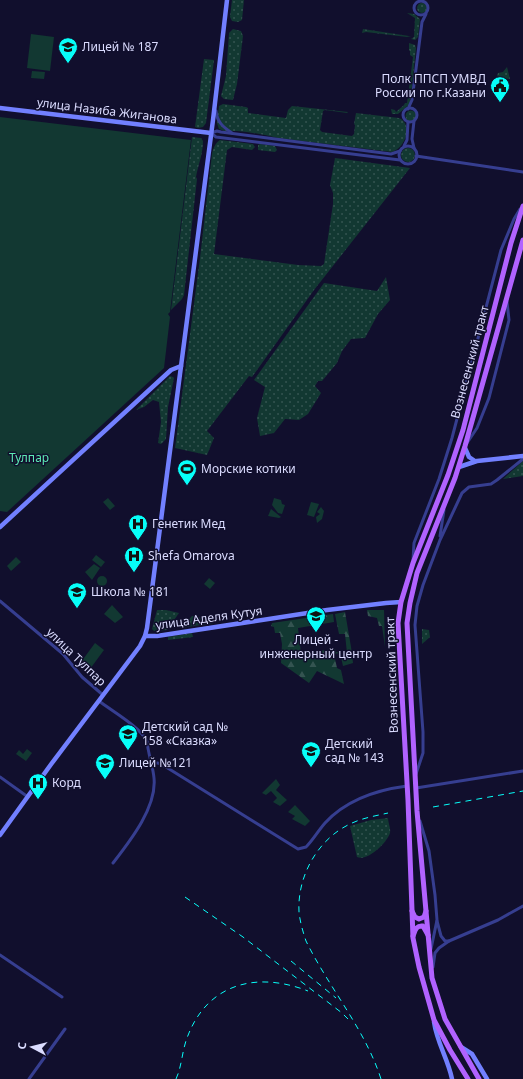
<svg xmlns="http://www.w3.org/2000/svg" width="523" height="1079" viewBox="0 0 523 1079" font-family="'Noto Sans',sans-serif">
  <defs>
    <pattern id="grass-dots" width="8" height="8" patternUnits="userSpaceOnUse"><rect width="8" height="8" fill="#123832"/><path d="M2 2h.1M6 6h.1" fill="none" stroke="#345451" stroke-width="1.8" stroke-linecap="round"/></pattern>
    <pattern id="forest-firs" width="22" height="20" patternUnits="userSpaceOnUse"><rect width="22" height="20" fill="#123832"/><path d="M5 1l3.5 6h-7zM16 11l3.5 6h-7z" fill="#345451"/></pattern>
  </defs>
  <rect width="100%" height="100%" fill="#110f2d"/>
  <g fill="url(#grass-dots)">
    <path d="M232 0H244L242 20 238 22 232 21 230 17Z"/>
    <circle cx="422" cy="8" r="5"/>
    <path d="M407 13 414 14 420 19 418 37 415 40 411 39 414 37 415 18Z"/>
    <path d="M233 29 241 31 243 36 237 84 233 100 224 99 221 96 226 76 229 33Z"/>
    <path d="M363 29 409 36H411L407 37 366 32 362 33Z"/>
    <path d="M409 43 415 45 416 48 410 104 398 114H392L391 109 395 110 396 112 404 105 405 103H407L413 57 410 55V51L409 50Z"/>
    <path d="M204 59 214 60 206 123 203 127 198 128 195 127Z"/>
    <path d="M507 67 510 79 499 78 497 76 498 73 503 72Z"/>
    <path d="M223 104 246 107 248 108V113L286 118 288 110 292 106 348 112 347 113 325 110 323 111 320 130 322 132 352 136 354 134 355 125 354 124 356 113 399 118C414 125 405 148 392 152L278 138C265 135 251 132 237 131 230 131 225 132 219 129L217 123 219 106Z"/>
    <circle cx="411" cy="116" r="5.5"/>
    <path d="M192 137 201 138 203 141C203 154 198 165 196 177L197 179 184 295 182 299 171 310Z"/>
    <path d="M220 140 253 144 255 147 252 150 232 147 227 150 214 254 298 265 321 266 324 264 333 204V193L330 185 335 158 410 168 314 290 252 377 249 376 207 431 214 438 207 455 175 448 200 258 212 154C213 149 215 143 220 140Z"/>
    <path d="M260 144 275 146 277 150 275 152 258 150V145Z"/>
    <circle cx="408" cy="155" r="7"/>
    <path d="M386 277 390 300 378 314 365 338 351 339 342 351 337 363 322 381H318L315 386 321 393 308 414 299 420 285 419 274 433 260 436 257 418 265 387 254 380 324 283 377 291Z"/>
    <path d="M170 376 173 377 174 378 168 407 166 439 161 444 158 443 161 422 159 402 153 400 144 407 136 410Z"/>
    <path d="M523 461V476L503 479Z"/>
    <path d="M157 610H166L179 613 167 630 154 631 152 629Z"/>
    <path d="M192 616H196L214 623 181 628Z"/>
    <path d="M422 629 429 630 430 637 422 644Z"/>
    <path d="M192 633 193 637 168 640V637Z"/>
    <path d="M388 818C388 822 391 829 390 833 387 843 367 862 357 857L350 826 371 820Z"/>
  </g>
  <g fill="url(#forest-firs)">
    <path d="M367 610H384L385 647 382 626H379L377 618 368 616Z"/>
    <path d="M345 612 351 647 353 663 343 666 340 653 334 654 337 668 341 670 344 684 317 671 309 683 281 663 282 644 280 633H275L274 627 271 626 272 623 333 614 334 622 298 628 301 653 335 649 336 652H340L341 655 347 653 345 634H339L335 614Z"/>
  </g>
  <g fill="#123832">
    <path d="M31 34 54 37 50 71 27 68Z"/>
    <path d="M32 71 45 72 44 79 31 78Z"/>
    <path d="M0 117 191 140 170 312 168 314 170 317 164 368 7 512 0 511Z"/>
    <path d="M108 498 115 506 110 510 103 502Z"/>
    <path d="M274 498 281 500 282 504 285 505 282 514 278 513 272 505Z"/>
    <path d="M311 502 319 504 314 517 307 515Z"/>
    <path d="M321 507 324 511 322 519 317 523 316 517 320 514 317 512Z"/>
    <path d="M271 509 281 517 279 518 268 516Z"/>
    <path d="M96 555 105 562 101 567 92 560Z"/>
    <path d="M16 557 21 562 11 571 7 566Z"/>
    <path d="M94 564 100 568 92 580 85 572Z"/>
    <circle cx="102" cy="581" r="5"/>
    <path d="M209 578 215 583 210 589 204 584Z"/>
    <path d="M112 605 123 617 115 623 104 614Z"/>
    <path d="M95 643 104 650 90 669 81 662Z"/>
    <path d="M27 749 32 753 26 761 16 754 19 750 23 754Z"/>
    <path d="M276 779 280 785 276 790 287 800 280 806 273 802 277 798 271 791 266 795 262 793Z"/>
    <path d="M295 805 310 821 305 826 292 819 295 816 288 812Z"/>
  </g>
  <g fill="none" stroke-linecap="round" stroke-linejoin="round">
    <g stroke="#363e90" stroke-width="3">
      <circle cx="421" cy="8" r="7"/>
      <circle cx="410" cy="115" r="7"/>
      <path d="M408 109 412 100 422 22 426 14"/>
      <path d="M216 111C217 122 223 127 232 133"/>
      <path d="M414 121 412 139 414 148"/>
      <path d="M211 133 216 137 400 160"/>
      <path d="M211 133 217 131 221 132 391 154 400 151"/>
      <path d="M404 146 407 140 408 122"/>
      <circle cx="408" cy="155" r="9"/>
      <path d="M416 156 523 172"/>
      <path d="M467 443 477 428 489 398 509 320 507 302"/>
      <path d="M440 536 444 510"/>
      <path d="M413 560 414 543 439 479 452 438 501 250 514 219 520 209"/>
      <path d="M0 601 63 654 82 677 103 695"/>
      <path d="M99 701C112 711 140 727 147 741 148 754 153 766 154 778 157 807 130 841 113 863"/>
      <path d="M151 763H158L166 767 298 849 306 847C313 840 318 831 325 823 346 800 376 790 407 786"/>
      <path d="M416 774 423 753V732L415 625 417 606 423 585 440 540 462 493 469 487 491 484 497 480 523 459"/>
      <path d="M0 777 28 797"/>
      <path d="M416 788 523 771"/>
      <path d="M420 821 429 851 435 895 437 920 431 949"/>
      <path d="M437 921 441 936 445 941H449"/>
      <path d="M0 955 62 997"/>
      <path d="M433 967 435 953 439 948 449 941 498 920 523 906"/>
      <path d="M29 1079 65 1029"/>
    </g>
    <g stroke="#7280ff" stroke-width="4.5">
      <path d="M0 108 211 133"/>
      <path d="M465 448 469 457 475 461"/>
      <path d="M459 467 477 461 523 456"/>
      <path d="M0 527 171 370 181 366"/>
      <path d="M145 636H157L327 610 386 603 401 602"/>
      <path d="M0 835 52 763 140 646 145 636 147 628 213 120 227 0"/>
      <path d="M434 1022C437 1043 448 1059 452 1079"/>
      <path d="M461 1047 472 1054 487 1079"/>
    </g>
    <g stroke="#b162ff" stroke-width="5">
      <path d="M412 911 415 917 419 919 424 917 426 911"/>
      <path d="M413 936C415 931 416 925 423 926L428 935"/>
      <path d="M468 1079 450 1050 434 1020 419 967 413 938 408 800 398 623 401 602 413 563 448 475 463 430 511 243 523 206"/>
      <path d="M479 1079 445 1019 432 978 417 811 407 623 410 603 417 573 455 478 465 446 523 240"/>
    </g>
    <g stroke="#07fff9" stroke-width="1" stroke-dasharray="6 5" stroke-linecap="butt">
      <path d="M433 807 523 791"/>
      <path d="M185 897 243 937 342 1013 348 1019"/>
      <path d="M291 961 336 998"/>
      <path d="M176 1079C182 1066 182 1051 187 1038 207 983 257 971 308 991"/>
      <path d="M381 1079C365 1029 329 988 306 941 303 932 300 922 299 912 297 876 318 839 350 824 362 818 375 816 388 813"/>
    </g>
  </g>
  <defs>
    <g id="school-pin" transform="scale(1)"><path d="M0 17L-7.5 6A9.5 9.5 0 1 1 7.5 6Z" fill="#07fff9" stroke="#110f2d"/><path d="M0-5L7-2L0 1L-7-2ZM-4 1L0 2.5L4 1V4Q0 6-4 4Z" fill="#111"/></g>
    <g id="civic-pin" transform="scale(1)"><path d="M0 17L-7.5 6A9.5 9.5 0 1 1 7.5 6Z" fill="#07fff9" stroke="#110f2d"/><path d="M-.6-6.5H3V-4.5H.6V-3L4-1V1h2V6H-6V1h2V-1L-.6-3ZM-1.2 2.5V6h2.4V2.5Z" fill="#111"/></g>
    <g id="stadium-pin" transform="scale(1)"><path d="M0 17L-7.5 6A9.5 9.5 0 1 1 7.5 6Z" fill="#07fff9" stroke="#110f2d"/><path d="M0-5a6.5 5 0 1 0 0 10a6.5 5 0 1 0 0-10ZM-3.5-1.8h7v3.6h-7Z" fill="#111"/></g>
    <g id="hospital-pin" transform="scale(1)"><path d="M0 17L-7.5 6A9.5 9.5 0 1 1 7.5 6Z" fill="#07fff9" stroke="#110f2d"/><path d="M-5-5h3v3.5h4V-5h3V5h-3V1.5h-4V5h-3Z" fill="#111"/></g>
  </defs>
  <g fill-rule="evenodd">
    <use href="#school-pin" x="68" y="47"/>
    <use href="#civic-pin" x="500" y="86"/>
    <use href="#stadium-pin" x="187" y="469"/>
    <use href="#hospital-pin" x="138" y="524"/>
    <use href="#hospital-pin" x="134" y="556"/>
    <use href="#school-pin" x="77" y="592"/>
    <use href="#school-pin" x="316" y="616"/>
    <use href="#school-pin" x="128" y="734"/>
    <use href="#school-pin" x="311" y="751"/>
    <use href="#school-pin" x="105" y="763"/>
    <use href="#hospital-pin" x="38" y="783"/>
  </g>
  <g text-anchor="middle" stroke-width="3" stroke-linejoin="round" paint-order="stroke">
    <g font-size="12" fill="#dbdcff" stroke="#110f2d" text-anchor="start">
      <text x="82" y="51">Лицей № 187</text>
      <text x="486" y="83" text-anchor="end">Полк ППСП УМВД<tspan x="486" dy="14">России по г.Казани</tspan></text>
      <text x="201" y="473">Морские котики</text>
      <text x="152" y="528">Генетик Мед</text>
      <text x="148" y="560">Shefa Omarova</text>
      <text x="91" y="596">Школа № 181</text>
      <text x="316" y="644" text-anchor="middle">Лицей -<tspan x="316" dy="14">инженерный центр</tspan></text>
      <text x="142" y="731">Детский сад №<tspan x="142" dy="14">158 «Сказка»</tspan></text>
      <text x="325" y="748">Детский<tspan x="325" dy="14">сад № 143</tspan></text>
      <text x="119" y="767">Лицей №121</text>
      <text x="52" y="787">Корд</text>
    </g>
    <g font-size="12" fill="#dbdcff" stroke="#110f2d">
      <text transform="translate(107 111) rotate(7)" y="4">улица Назиба Жиганова</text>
      <text transform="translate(470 362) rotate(-75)" y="4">Вознесенский тракт</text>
      <text transform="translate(209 618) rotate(-8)" y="4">улица Аделя Кутуя</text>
      <text transform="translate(76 657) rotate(44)" y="4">улица Тулпар</text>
      <text transform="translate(392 675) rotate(-92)" y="4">Вознесенский тракт</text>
    </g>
    <g font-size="12" fill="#5ceab5" stroke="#110f2d">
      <text x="29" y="462">Тулпар</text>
    </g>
  </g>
  <g transform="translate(32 1047) rotate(277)" stroke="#110f2d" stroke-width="3" paint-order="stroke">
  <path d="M0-3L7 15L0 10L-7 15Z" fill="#dbdcff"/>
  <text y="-6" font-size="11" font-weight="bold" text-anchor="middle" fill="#dbdcff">С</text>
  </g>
</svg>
